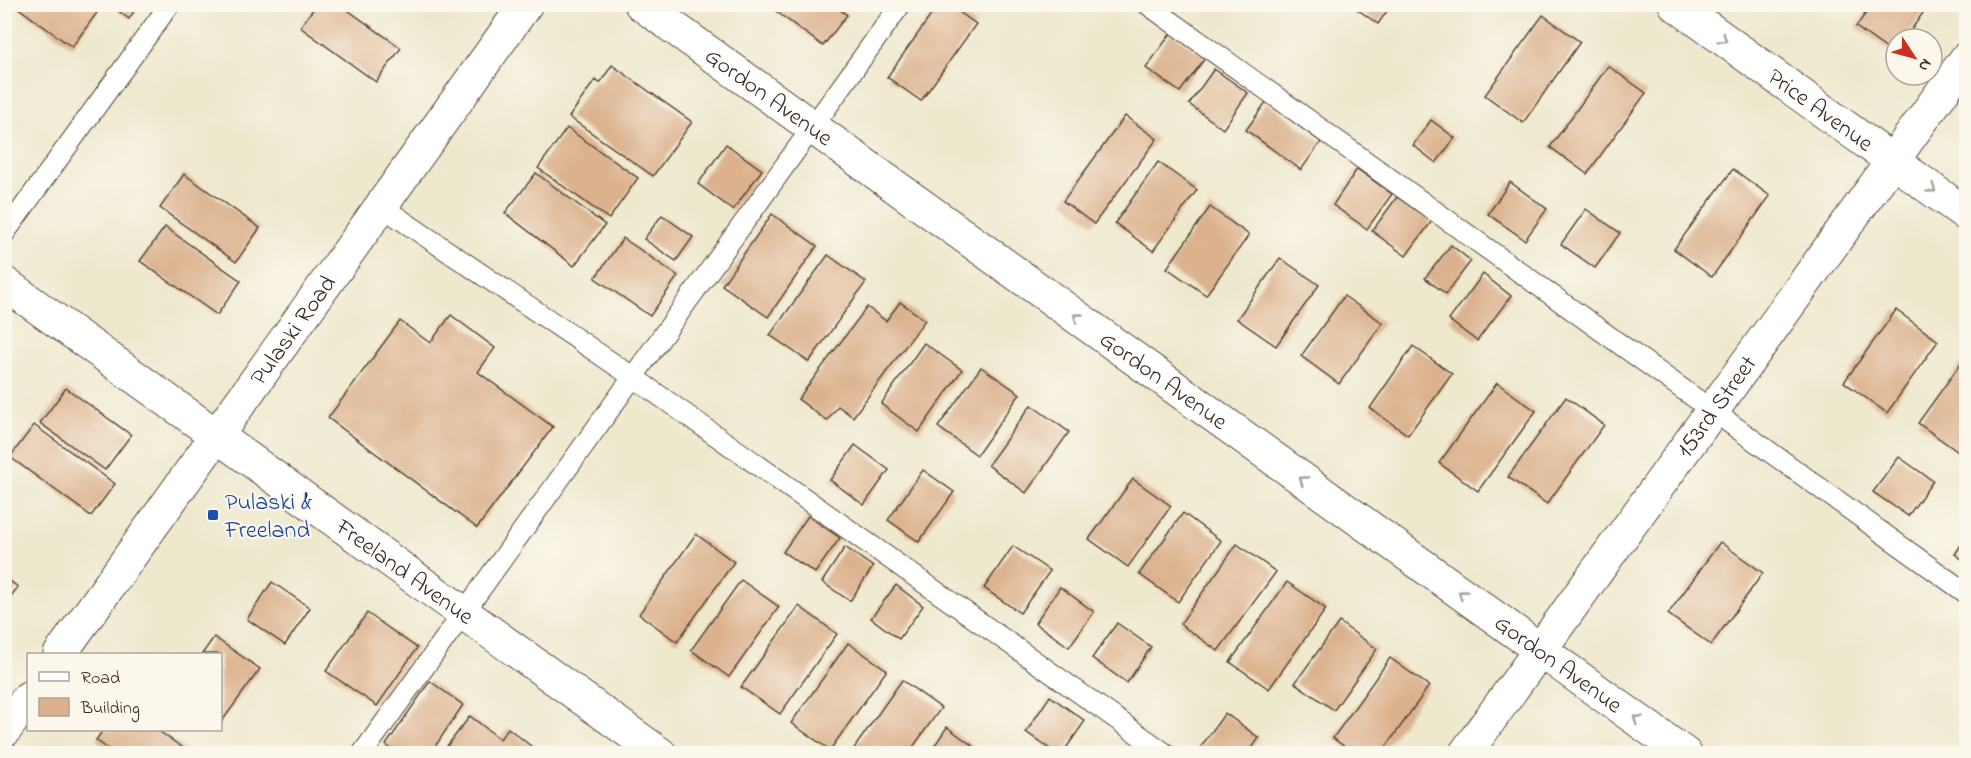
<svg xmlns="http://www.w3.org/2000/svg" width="1971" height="758" viewBox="0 0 1971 758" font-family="'Indie Flower',sans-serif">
  <rect width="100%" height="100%" fill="#fbf7ec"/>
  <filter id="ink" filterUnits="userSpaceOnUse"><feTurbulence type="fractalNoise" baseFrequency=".0167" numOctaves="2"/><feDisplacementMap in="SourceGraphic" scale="12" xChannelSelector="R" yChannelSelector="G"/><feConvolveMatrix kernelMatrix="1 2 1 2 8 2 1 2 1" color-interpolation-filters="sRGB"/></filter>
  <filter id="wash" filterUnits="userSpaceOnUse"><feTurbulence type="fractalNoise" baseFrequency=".008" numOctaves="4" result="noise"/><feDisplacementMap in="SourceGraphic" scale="24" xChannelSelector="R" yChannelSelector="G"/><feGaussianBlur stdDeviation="1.35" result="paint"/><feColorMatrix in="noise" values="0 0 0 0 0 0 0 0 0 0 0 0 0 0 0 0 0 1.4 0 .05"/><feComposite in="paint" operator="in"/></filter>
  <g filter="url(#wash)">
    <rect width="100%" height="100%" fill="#eee8cd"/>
    <g id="blocks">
      <g fill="#dcb28e">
        <path d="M13 4H90L99 10 72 47Z"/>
        <path d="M109 4H139L129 19Z"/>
        <path d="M317 4H339L401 48 376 82 300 27Z"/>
        <path d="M776 4H832L847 15 823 46 773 9Z"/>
        <path d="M939 4H948L976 24 921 101 887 77Z"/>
        <path d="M1350 4H1392L1378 24Z"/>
        <path d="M1872 4H1929L1905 39H1896V51L1894 54 1856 27Z"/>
        <path d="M1543 15 1580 42 1523 123 1485 95Z"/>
        <path d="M1171 33 1206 57 1180 92 1146 68Z"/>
        <path d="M612 65 692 122 653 176 569 117 595 80 600 83Z"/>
        <path d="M1608 66 1646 93 1587 174 1550 147Z"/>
        <path d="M1214 69 1248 93 1223 129 1189 104Z"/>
        <path d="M1266 102 1321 142 1301 170 1246 130Z"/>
        <path d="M1125 116 1157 139 1094 224 1063 201Z"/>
        <path d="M1431 120 1455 138 1436 163 1413 145Z"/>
        <path d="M567 128 638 178 609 219 538 168Z"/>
        <path d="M726 144 762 170 733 210 698 184Z"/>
        <path d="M1158 162 1197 190 1153 251 1115 223Z"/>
        <path d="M1357 169 1392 194 1367 229 1333 205Z"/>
        <path d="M1733 169 1770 196 1712 277 1674 249Z"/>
        <path d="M536 173 605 225 574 266 505 213Z"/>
        <path d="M184 174 260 228 236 262 160 208Z"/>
        <path d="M1510 182 1547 209 1525 240 1488 214Z"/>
        <path d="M1397 197 1432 221 1406 256 1372 231Z"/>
        <path d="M1210 207 1249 235 1206 295 1167 268Z"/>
        <path d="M1586 209 1620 233 1595 268 1561 244Z"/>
        <path d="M772 214 817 246 768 317 722 285Z"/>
        <path d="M662 215 693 237 676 261 644 239Z"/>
        <path d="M165 227 241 281 217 315 140 261Z"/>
        <path d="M623 238 678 276 650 316 595 278Z"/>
        <path d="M1451 245 1471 261 1446 294 1425 278Z"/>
        <path d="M828 255 866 282 809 362 770 335Z"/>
        <path d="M1280 258 1319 285 1276 346 1237 319Z"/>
        <path d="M1483 274 1511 296 1477 341 1449 320Z"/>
        <path d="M1344 296 1383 323 1339 384 1301 356Z"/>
        <path d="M900 302 925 320 853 417 838 406 827 421 798 399 867 307 886 321Z"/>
        <path d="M1896 310 1938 341 1887 413 1844 382Z"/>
        <path d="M451 315 495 348 478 372 553 427 477 528 328 418 400 321 430 343Z"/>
        <path d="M924 343 962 370 919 432 881 404Z"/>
        <path d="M1413 346 1452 374 1408 435 1370 408Z"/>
        <path d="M1966 356V446L1961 454 1918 423Z"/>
        <path d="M981 367 1020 394 977 455 938 427Z"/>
        <path d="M1497 383 1536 411 1478 491 1439 463Z"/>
        <path d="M66 388 131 435 105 470 40 423Z"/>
        <path d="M1566 397 1604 425 1547 504 1508 477Z"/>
        <path d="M1031 405 1069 432 1026 493 988 465Z"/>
        <path d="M34 425 115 484 91 516 10 457Z"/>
        <path d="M855 445 889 470 864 505 830 480Z"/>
        <path d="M1899 457 1933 481 1908 516 1873 492Z"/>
        <path d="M923 470 954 492 919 542 888 520Z"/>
        <path d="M1133 479 1171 506 1128 567 1089 539Z"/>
        <path d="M1183 513 1221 541 1178 602 1139 574Z"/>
        <path d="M808 516 840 538 815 573 783 552Z"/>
        <path d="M696 534 734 562 677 642 639 614Z"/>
        <path d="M1966 538V562L1955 554Z"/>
        <path d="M1720 542 1763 573 1711 645 1668 614Z"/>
        <path d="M1237 544 1276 572 1218 651 1180 624Z"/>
        <path d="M1013 546 1050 571 1020 613 984 588Z"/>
        <path d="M845 547 873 567 850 601 822 582Z"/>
        <path d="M4 577 18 587 4 605Z"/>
        <path d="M741 580 779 607 729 677 691 650Z"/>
        <path d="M272 582 310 608 285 645 247 619Z"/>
        <path d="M1287 582 1326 609 1269 689 1230 662Z"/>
        <path d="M896 585 923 606 899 639 871 618Z"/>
        <path d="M1060 587 1094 612 1069 647 1035 623Z"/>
        <path d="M799 606 837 634 780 714 741 687Z"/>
        <path d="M367 613 417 648 377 706 326 671Z"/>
        <path d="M1339 622 1377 649 1334 710 1295 683Z"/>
        <path d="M1117 623 1151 647 1127 683 1092 658Z"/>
        <path d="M214 637 260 669 220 724V654H202Z"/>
        <path d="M848 643 887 670 830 750 791 723Z"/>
        <path d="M1390 658 1429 686 1381 754H1354L1333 738Z"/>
        <path d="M902 680 941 708 908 754H850Z"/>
        <path d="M430 681 463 705 430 754H399L386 745Z"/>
        <path d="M1050 696 1085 721 1062 754H1057L1026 732Z"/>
        <path d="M1225 713 1259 738 1248 754H1208L1200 748Z"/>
        <path d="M470 716 500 739 508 728 541 754H441Z"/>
        <path d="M947 727 984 754H929Z"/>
        <path d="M103 730H157L192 754H115L96 740Z"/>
      </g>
    </g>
  </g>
  <g filter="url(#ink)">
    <use href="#blocks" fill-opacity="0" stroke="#564638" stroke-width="1.5"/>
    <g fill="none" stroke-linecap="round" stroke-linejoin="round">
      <g stroke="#564638" stroke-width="22">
        <g id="lane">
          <path d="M1147 4 1966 593"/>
          <path d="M381 206 633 377 1166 754"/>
          <path d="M4 234 170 4"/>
          <path d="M362 754 901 4"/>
        </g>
      </g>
      <g stroke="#564638" stroke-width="35">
        <g id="street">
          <path id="s1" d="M641 4 1685 754"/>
          <path id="s2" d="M1675 4 1966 214"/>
          <path id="s3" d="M4 283 660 754"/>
          <path id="s4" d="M1465 754 1966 59"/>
        </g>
      </g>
      <g stroke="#564638" stroke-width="35">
        <g id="secondary">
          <path id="s5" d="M60 654 526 4"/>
          <path d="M4 731 28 698"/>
        </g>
      </g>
      <use href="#lane" stroke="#fff" stroke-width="20"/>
      <use href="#street" stroke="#fff" stroke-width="33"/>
      <use href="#secondary" stroke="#fff" stroke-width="33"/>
    </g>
    <defs><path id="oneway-chevron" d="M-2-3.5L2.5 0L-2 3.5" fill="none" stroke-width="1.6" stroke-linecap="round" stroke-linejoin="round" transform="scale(1.5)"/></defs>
    <g stroke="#a79f9a">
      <use href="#oneway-chevron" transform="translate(1723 39) rotate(36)"/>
      <use href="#oneway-chevron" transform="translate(1932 189) rotate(36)"/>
      <use href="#oneway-chevron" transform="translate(1077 317) rotate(-144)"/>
      <use href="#oneway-chevron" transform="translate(1303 480) rotate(-144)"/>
      <use href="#oneway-chevron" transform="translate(1462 594) rotate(-144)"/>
      <use href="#oneway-chevron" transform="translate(1637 719) rotate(-144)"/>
    </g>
  </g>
  <rect fill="#1a4fb4" stroke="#fbf7ec" stroke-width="2" x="207" y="509" width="12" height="12" rx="3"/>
  <g text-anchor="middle" stroke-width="4.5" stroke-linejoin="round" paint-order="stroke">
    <g font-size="24" fill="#3b2a1e" stroke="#fbf7ec">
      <text dy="8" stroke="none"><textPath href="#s1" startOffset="158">Gordon Avenue</textPath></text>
      <text dy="8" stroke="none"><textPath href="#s2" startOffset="180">Price Avenue</textPath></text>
      <text dy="8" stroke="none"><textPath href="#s5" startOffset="399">Pulaski Road</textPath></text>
      <text dy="8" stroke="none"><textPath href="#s1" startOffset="644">Gordon Avenue</textPath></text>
      <text dy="8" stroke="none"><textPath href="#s4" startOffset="429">153rd Street</textPath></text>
      <text dy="8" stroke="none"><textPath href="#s3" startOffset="494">Freeland Avenue</textPath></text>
      <text dy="8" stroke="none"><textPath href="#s1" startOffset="1130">Gordon Avenue</textPath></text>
    </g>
    <g font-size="24" fill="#164399" stroke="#fbf7ec" text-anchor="start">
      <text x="225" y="509">Pulaski &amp;<tspan x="225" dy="28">Freeland</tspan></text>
    </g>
  </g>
  <rect width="1971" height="758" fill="none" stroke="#fbf7ec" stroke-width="24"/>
  <rect x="27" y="653" width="195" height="78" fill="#fbf7ec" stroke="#aea59a" stroke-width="1.5"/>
  <rect x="39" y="672" width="30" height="9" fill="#ffffff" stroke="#aea59a" stroke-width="1.5"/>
  <text x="81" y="683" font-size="18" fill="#3b2a1e">Road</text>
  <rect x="39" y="698" width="30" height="18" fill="#dcb28e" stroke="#aea59a" stroke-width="1.5"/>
  <text x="81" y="713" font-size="18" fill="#3b2a1e">Building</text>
  <g transform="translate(1914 57) rotate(126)"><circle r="28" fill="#fbf7ec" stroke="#aea59a" stroke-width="1.5"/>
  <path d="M0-4.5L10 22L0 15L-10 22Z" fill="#c8321e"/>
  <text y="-9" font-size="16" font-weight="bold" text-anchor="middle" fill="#3b2a1e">N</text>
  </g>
</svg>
